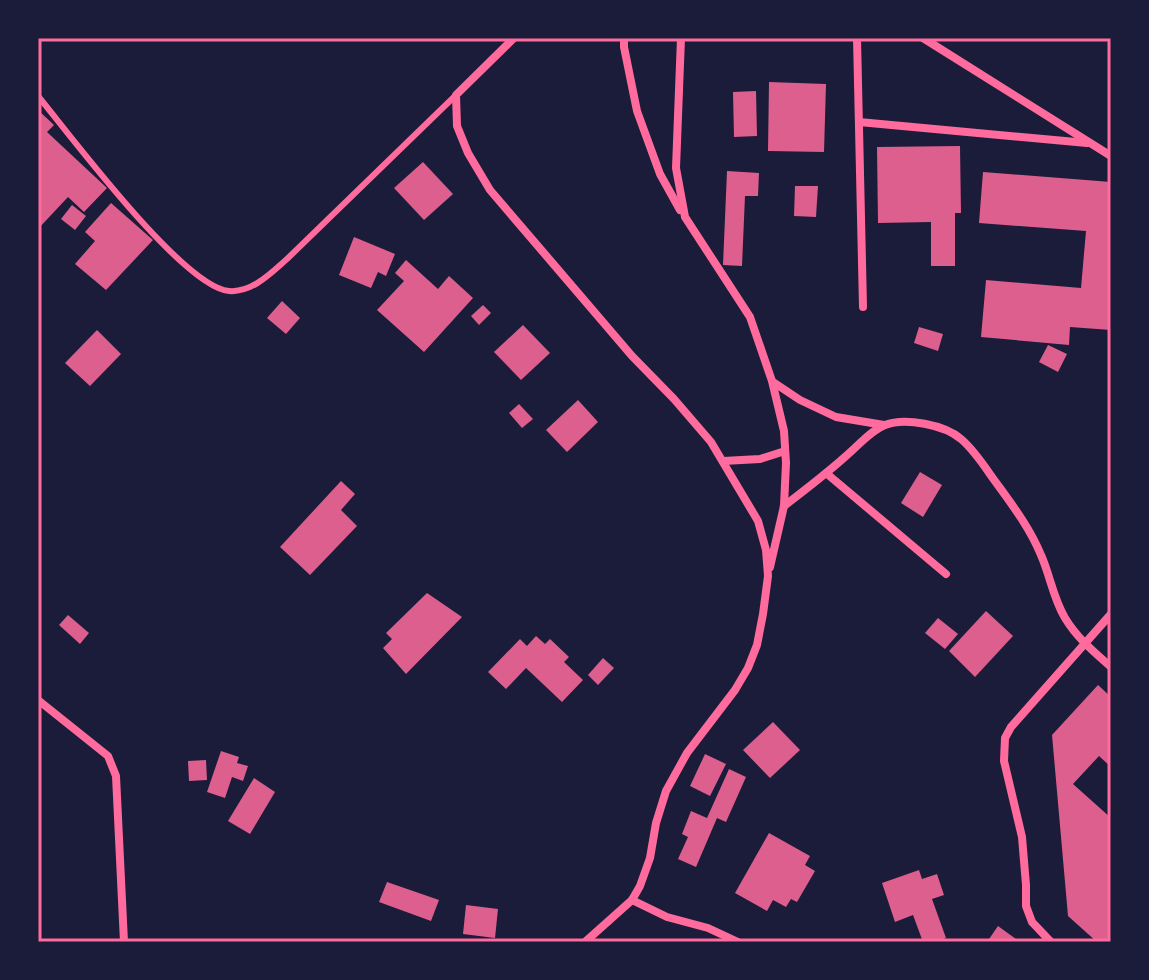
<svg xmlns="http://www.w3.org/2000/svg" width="1149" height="980" viewBox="0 0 1149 980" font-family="Manrope,sans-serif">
  <rect width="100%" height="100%" fill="#1b1b3a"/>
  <g fill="#dd5f8e">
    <path d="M769 82 826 84 824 152 768 151Z"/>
    <path d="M756 91 757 136 734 137 733 92Z"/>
    <path d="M38 110 54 125 47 132 107 188 84 212 68 197 38 229Z"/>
    <path d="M960 146 961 213H955V266H931V222L878 223 877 147Z"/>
    <path d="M423 162 453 194 424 220 394 188Z"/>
    <path d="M727 171 759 173 758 196H745L742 266 723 265Z"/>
    <path d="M983 172 1111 182V330L1070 327 1069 345 981 337 986 280 1081 288 1086 231 979 223Z"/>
    <path d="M795 186H818L816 217 794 216Z"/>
    <path d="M111 203 153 240 106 290 75 264 95 241 85 232Z"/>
    <path d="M72 205 86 216 75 230 61 219Z"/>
    <path d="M354 237 395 254 386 276 378 272 371 288 339 275Z"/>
    <path d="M406 260 438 289 449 276 473 298 424 352 377 310 404 281 395 273Z"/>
    <path d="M282 301 300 318 286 334 267 318Z"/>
    <path d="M483 305 491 313 479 325 471 316Z"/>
    <path d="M523 325 550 353 521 380 494 352Z"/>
    <path d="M919 327 943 334 938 351 914 343Z"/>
    <path d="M97 330 121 354 90 386 65 363Z"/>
    <path d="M1048 345 1067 354 1058 372 1039 362Z"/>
    <path d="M578 400 598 422 567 452 546 430Z"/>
    <path d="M519 404 533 419 522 428 509 413Z"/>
    <path d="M920 472 942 485 923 517 901 503Z"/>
    <path d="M341 481 355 494 341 510 357 526 310 575 280 547Z"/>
    <path d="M427 593 462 617 406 674 383 648 392 639 386 633Z"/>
    <path d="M986 611 1013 636 975 677 949 651Z"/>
    <path d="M68 615 89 633 80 644 59 625Z"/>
    <path d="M938 618 958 634 945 649 925 633Z"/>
    <path d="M536 636 545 644 550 639 569 657 564 662 583 680 562 702 526 668 506 689 488 672 520 639 527 646Z"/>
    <path d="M603 658 614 668 598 685 588 675Z"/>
    <path d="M1098 685 1111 697V767L1099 756 1073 784 1111 818V942H1097L1068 916 1052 735Z"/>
    <path d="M773 722 800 750 770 778 743 750Z"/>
    <path d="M221 751 239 757 237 763 248 766 243 781 232 777 225 798 207 792Z"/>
    <path d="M705 754 726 764 710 796 690 786Z"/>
    <path d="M206 760 207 780 189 781 188 761Z"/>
    <path d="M729 769 746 777 726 822 717 818 696 867 678 859 688 837 682 834 691 811 707 818Z"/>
    <path d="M254 778 275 792 250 834 228 821Z"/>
    <path d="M769 833 810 856 805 865 815 871 797 902 791 899 786 907 773 900 767 911 735 893Z"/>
    <path d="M919 870 922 879 937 874 944 895 932 899 946 938 935 942H923L913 915 895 922 882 883Z"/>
    <path d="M387 882 439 900 431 921 379 902Z"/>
    <path d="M466 905 498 909 495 938 463 934Z"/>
    <path d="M998 926 1020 942H987Z"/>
  </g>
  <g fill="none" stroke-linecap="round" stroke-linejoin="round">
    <path stroke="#ff6b9d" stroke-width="6" d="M38 96C71 136 183 287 229 291 252 293 271 273 287 259L456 95"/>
    <g stroke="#ff6b9d" stroke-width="8">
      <path d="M514 38 456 95 457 126 468 153 490 190 632 356 674 399 711 442 758 521 766 550 768 576 763 614 757 645 748 668 735 690 687 753 666 791 656 823 650 858 640 886 632 900 585 942"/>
      <path d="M624 38V47L637 111 660 174 680 210"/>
      <path d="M681 38 676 168 685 217 750 317 772 381 784 431 786 463 784 506 770 567"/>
      <path d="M857 38 863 307"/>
      <path d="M923 38 1111 156"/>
      <path d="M859 122 1087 143"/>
      <path d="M773 382 800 400 836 417 884 425"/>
      <path d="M723 461 760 459 785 451"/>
      <path d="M826 473 946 574"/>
      <path d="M784 506C805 490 826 474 846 456 858 446 870 431 885 425 905 417 945 425 961 439 973 449 983 464 992 477 1010 502 1029 526 1041 555 1050 575 1053 598 1065 618 1077 638 1094 652 1111 667"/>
      <path d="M38 700 108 756 116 776 124 942"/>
      <path d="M632 900 667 917 708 928 738 942"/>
      <path d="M1051 942 1032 922 1026 906V885L1022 837 1004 761 1005 738 1011 727 1111 614"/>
    </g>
  </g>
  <rect width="1149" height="980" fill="none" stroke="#1b1b3a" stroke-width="80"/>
  <rect x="40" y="40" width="1069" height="900" fill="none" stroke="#ff6b9d" stroke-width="3"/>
</svg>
